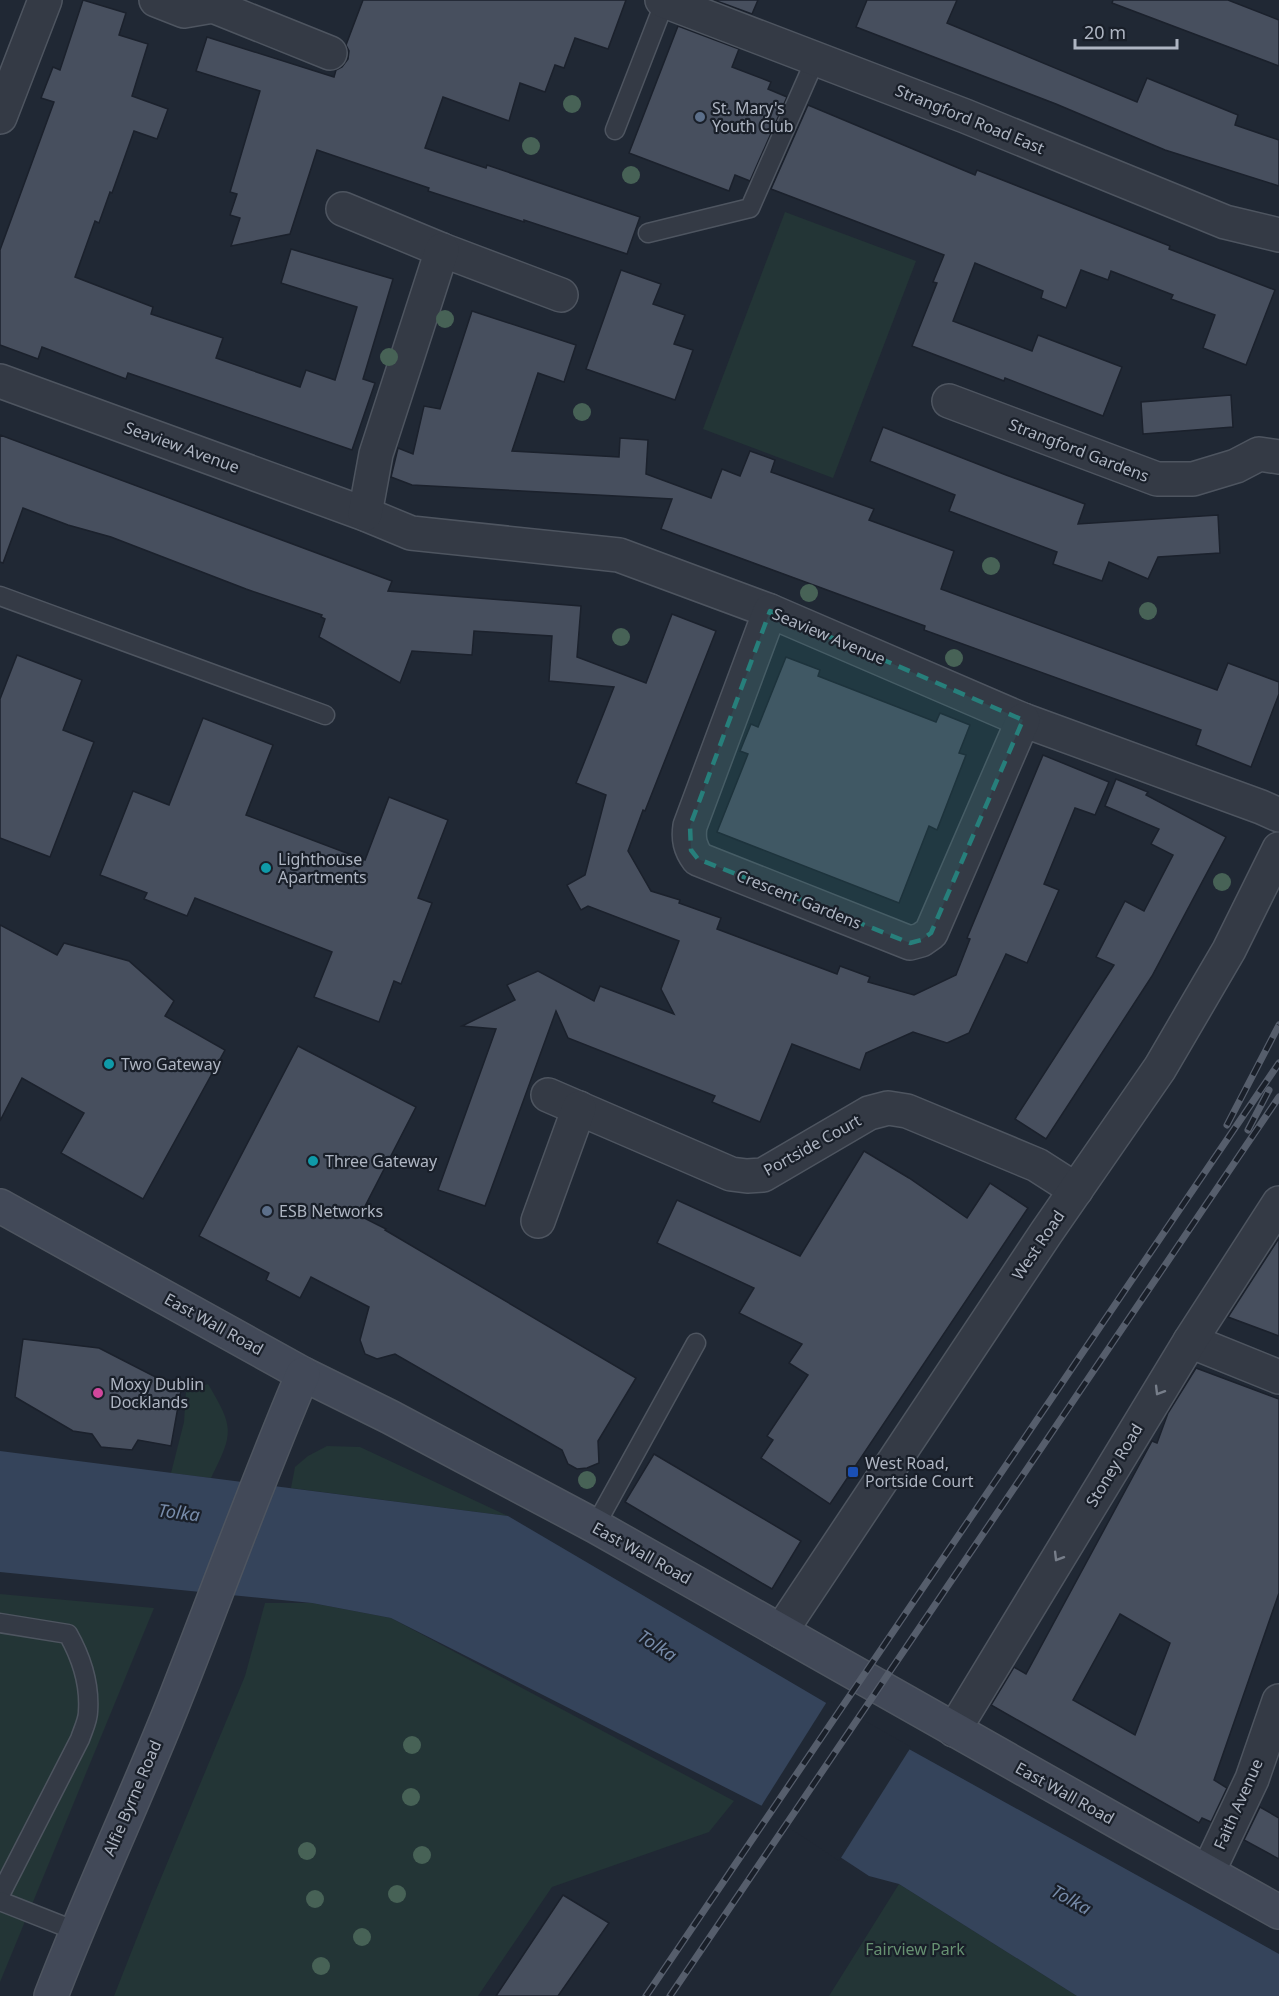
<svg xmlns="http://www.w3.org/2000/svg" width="1279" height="1996" viewBox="0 0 1279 1996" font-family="'Noto Sans',sans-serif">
  <rect width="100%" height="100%" fill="#202834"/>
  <g fill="#233536">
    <path d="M785 212 916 261 833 478 703 429Z"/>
    <path d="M208 1384C234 1428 234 1432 211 1478L171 1473 184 1422 186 1391Z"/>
    <path d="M327 1446 360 1447 508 1516 291 1488 295 1467 308 1456Z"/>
    <path d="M0 1594 154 1608 0 1982Z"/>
    <path d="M265 1603H312L391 1618 734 1801 709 1832 552 1887 478 1996H114L151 1902 245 1676Z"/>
    <path d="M899 1884 1077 1996H829Z"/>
  </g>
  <path fill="#35445b" d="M0 1451 508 1516 833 1707 1279 1954V1996H1077L899 1884 869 1876 764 1807 391 1618 312 1603 0 1572Z"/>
  <path fill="#202834" d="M828 1700 911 1747 839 1861 760 1808Z"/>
  <g fill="#474f5e" stroke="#1b212c" stroke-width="1.5" fill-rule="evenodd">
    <path d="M83 0 126 13 119 35 148 44 132 96 168 109 157 139 134 131 112 193 110 192 99 223 95 221 75 277 153 307 151 314 223 338 216 358 300 387 306 370 335 380 357 307 281 283 291 249 393 279 363 379 375 383 352 450 128 373 126 379 42 347 38 359 0 345V250L54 102 41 98 53 67 60 70Z"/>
    <path d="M363 0H626L608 49 575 38 564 68 555 65 545 92 520 83 509 121 443 97 425 148 486 168 487 165 640 217 627 254 524 220V222L428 191 429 188 317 150 290 234 231 246 240 218 230 215 237 194 230 192 260 91 196 71 207 37 334 77 336 70 342 67 348 59 349 51 346 45Z"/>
    <path d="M714 0H758L752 14Z"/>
    <path d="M867 0H957L947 23 1137 102 1147 78 1238 115 1235 125 1279 140V186L1165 150 1056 104 856 27Z"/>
    <path d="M1113 0H1228L1279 20V66L1112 3Z"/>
    <path d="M678 26 739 49 732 67 771 82 768 89 787 97 750 181 735 175 729 191 629 153Z"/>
    <path d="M808 105 975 175 977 170 1170 246 1169 249 1275 290 1246 365 1203 348 1215 315 1171 299 1173 295 1111 271 1108 280 1081 270 1066 308 1041 298 1043 291 975 263 953 321 1032 351 1038 335 1122 367 1103 416 1005 378 1004 381 912 346 937 283 933 282 944 255 771 189Z"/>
    <path d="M621 270 661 284 653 304 685 315 674 344 693 350 675 400 586 369Z"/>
    <path d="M472 311 576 345 564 382 538 373 512 451 619 457 620 438 648 440 646 474 711 498 722 469 740 476 750 451 775 460 771 472 874 509 869 520 954 551 941 589 1217 690 1228 663 1279 682V694L1251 767 1196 745 1201 730 924 630 925 626 661 529 672 499 412 485 391 477 398 448 413 454 424 406 440 409Z"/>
    <path d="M1231 395 1233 427 1143 434 1141 402Z"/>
    <path d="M883 427 1006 475 1085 504 1078 524 1218 515 1220 553 1158 557 1148 579 1109 562 1102 581 1053 564 1057 552 949 511 955 495 870 461Z"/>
    <path d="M0 435 392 581 388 591 581 606 577 657 646 683 672 614 716 631 645 811 643 810 628 851 651 891 680 900 679 903 721 918 717 929 837 974 840 966 870 977 868 982 914 995 956 975 970 939 967 938 1043 755 1109 782 1095 815 1075 808 1044 884 1059 890 1027 963 1006 954 969 1033 947 1043 913 1032 866 1053 860 1070 792 1044 760 1122 712 1102 715 1096 568 1038 556 1011 485 1206 438 1190 496 1029 462 1026 515 1000 507 985 538 971 594 1001 600 986 674 1014 661 989 679 941 588 906 581 910 567 885 585 875 606 795 576 783 614 687 549 681 552 636 474 631 472 655 412 651 400 683 319 637 325 619 321 617 322 615 246 589 111 537 68 525 23 508 3 563 0 562Z"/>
    <path d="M17 655 82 680 63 730 94 742 50 857 0 838V699Z"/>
    <path d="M786 657 820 670 818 676 936 722 940 713 970 725 959 753 966 755 937 830 929 826 899 903 717 832 748 754 740 751 751 724 758 727Z"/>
    <path d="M203 718 273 745 246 815 365 860 389 797 448 820 418 898 432 903 401 984 394 981 379 1022 314 997 332 952 195 898 187 916 144 899 147 893 100 875 133 791 169 805Z"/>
    <path d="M1116 779 1148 792 1146 795 1226 837 1152 976 1046 1139 1015 1119 1114 965 1096 957 1125 901 1144 911 1173 855 1151 844 1159 829 1105 806Z"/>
    <path d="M0 925 57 955 64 943 129 961 174 1001 165 1016 225 1050 143 1199 61 1153 84 1113 22 1078 0 1121Z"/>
    <path d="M298 1046 416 1107 360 1216 386 1229 385 1230 636 1378 598 1441 599 1463 587 1468 577 1469 568 1464 562 1450 395 1354 377 1359 365 1354 360 1340 369 1307 311 1277 300 1298 266 1280 269 1273 199 1236Z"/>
    <path d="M864 1151 909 1178 967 1218 990 1183 1028 1208 830 1504 761 1458 773 1440 767 1436 808 1375 789 1363 802 1344 739 1313 754 1288 657 1243 677 1200 800 1256Z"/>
    <path d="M1279 1238V1336L1228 1317Z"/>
    <path d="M23 1339 99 1348 181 1390 171 1446 138 1440 132 1450 101 1447 92 1434 73 1431 15 1397Z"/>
    <path d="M1196 1368 1279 1399V1593L1214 1780 1227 1788 1211 1822 1202 1818 1199 1823 991 1705 1014 1667 1026 1674 1152 1441 1157 1443 1168 1413ZM1120 1614 1170 1643 1135 1735 1073 1700Z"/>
    <path d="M654 1454 801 1541 772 1589 625 1502Z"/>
    <path d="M1260 1807 1279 1818V1859L1244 1840Z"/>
    <path d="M563 1895 609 1923 558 1996H496Z"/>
  </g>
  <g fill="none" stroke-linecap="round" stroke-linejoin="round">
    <g stroke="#4e5560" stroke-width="21">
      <g id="service">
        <path d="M615 130 665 1"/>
        <path d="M648 233 750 208 816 58"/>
        <path d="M0 596 325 715"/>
        <path d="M595 1526 696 1343"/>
        <path d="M0 1623 68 1634C81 1657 90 1685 88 1712 88 1720 83 1730 80 1739L0 1895"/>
        <path d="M0 1901 76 1931"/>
      </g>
    </g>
    <g stroke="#4e5560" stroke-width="36">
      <g id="minor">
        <path d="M156 0 184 11 213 6 330 53"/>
        <path d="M662 0 965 116 1225 222 1279 235"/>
        <path d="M0 117 45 0"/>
        <path d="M343 209 442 250 561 295"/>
        <path d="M0 381 365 514 411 533 619 555 770 611 1023 720 1261 807 1279 815"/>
        <path d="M949 401 1157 479H1193L1236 466 1259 454 1279 457"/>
        <path d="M365 514 376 454 442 250"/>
        <path d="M770 611 690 826C688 839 690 848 698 859L910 943 921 940 931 933 1023 720"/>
        <path d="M548 1095 731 1174 747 1176 763 1175 869 1113 888 1108 907 1111 1037 1165 1076 1190"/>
        <path d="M538 1221 579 1108"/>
        <path d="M1190 1341 1279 1377"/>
        <path d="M781 1631 1046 1233 1160 1068 1229 950 1279 849"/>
        <path d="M954 1730 1190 1341 1279 1203"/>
        <path d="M1208 1872 1252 1779 1279 1701"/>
      </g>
    </g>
    <g stroke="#4e5560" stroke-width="36">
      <g id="secondary">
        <path d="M0 1206 303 1374 390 1417 595 1526 1139 1834 1279 1912"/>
        <path d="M51 1996C90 1894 137 1796 177 1694 219 1588 258 1479 303 1374"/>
      </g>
    </g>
    <use href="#service" stroke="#343a45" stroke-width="18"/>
    <use href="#minor" stroke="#343a45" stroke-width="33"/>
    <use href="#secondary" stroke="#424958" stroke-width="33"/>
    <g stroke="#565e6c" stroke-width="7">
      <g id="rail">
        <path d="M1227 1125 1279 1025"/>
        <path d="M1248 1130 1269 1090"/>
        <path d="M646 1996 1279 1063"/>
        <path d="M670 1996 1279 1097"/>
      </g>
    </g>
    <use href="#rail" stroke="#191f29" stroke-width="4.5" stroke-dasharray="14" stroke-linecap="butt"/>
  </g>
  <g fill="#476256">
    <circle cx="572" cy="104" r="9"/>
    <circle cx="531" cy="146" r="9"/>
    <circle cx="631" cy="175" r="9"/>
    <circle cx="445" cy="319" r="9"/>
    <circle cx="389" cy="357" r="9"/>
    <circle cx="582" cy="412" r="9"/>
    <circle cx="991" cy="566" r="9"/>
    <circle cx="809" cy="593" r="9"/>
    <circle cx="1148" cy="611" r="9"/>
    <circle cx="621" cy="637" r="9"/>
    <circle cx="954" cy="658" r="9"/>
    <circle cx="1222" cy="882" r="9"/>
    <circle cx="587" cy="1480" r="9"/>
    <circle cx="412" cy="1745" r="9"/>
    <circle cx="411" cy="1797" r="9"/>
    <circle cx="307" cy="1851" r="9"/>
    <circle cx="422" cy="1855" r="9"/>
    <circle cx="397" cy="1894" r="9"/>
    <circle cx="315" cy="1899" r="9"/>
    <circle cx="362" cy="1937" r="9"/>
    <circle cx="321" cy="1966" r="9"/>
  </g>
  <defs><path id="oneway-chevron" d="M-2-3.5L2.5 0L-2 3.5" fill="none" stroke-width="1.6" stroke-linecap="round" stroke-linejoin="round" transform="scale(1.5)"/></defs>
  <g stroke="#777e8a">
    <use href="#oneway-chevron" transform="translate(1159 1391) rotate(121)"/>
    <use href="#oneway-chevron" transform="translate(1058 1557) rotate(121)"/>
  </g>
  <path fill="#277f7b" fill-opacity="0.2" stroke="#277f7b" stroke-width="4.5" stroke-dasharray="12 8" stroke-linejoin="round" d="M770 611 1023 720 931 933 921 940 910 943 698 859 691 850 690 826Z"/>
  <g fill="#5c6f8a" stroke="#191f29" stroke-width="2">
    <circle cx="700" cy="117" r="6"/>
    <circle cx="267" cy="1211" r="6"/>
  </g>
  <g fill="#0f9aa8" stroke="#191f29" stroke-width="2">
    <circle cx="266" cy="868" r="6"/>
    <circle cx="109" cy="1064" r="6"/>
    <circle cx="313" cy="1161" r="6"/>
  </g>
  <circle fill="#d1479c" stroke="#191f29" stroke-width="2" cx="98" cy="1393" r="6"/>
  <rect fill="#1a4fb4" stroke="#191f29" stroke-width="2" x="847" y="1466" width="12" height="12" rx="3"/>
  <g text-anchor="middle" stroke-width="4.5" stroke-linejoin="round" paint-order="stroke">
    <g font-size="16" fill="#aeb5c2" stroke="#191f29" text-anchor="start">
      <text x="712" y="114">St. Mary's<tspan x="712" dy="18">Youth Club</tspan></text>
      <text x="278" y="865">Lighthouse<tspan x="278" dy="18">Apartments</tspan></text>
      <text x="121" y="1070">Two Gateway</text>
      <text x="325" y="1167">Three Gateway</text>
      <text x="279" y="1217">ESB Networks</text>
      <text x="110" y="1390">Moxy Dublin<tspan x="110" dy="18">Docklands</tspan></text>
      <text x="865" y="1469">West Road,<tspan x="865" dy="18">Portside Court</tspan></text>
    </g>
    <g font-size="16" fill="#aeb5c2" stroke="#191f29">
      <text transform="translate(970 119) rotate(22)" y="6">Strangford Road East</text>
      <text transform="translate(182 447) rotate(20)" y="6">Seaview Avenue</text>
      <text transform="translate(1079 450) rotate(21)" y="6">Strangford Gardens</text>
      <text transform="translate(829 636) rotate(23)" y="6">Seaview Avenue</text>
      <text transform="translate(799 899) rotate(22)" y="6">Crescent Gardens</text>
      <text transform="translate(812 1145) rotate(-29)" y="6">Portside Court</text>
      <text transform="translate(1038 1245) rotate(-56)" y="6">West Road</text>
      <text transform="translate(214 1324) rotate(29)" y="6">East Wall Road</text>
      <text transform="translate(1114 1465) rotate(-59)" y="6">Stoney Road</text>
      <text transform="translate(642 1553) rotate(29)" y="6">East Wall Road</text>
      <text transform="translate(1065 1793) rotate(29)" y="6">East Wall Road</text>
      <text transform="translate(132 1798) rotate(-67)" y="6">Alfie Byrne Road</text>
      <text transform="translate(1238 1804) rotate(-66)" y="6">Faith Avenue</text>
    </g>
    <g font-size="16" fill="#679172" stroke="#191f29">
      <text x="915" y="1955">Fairview Park</text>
    </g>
    <g font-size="18" font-style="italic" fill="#778ba9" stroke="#191f29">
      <text transform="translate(179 1513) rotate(7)" y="6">Tolka</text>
      <text transform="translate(657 1646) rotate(33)" y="6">Tolka</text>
      <text transform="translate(1071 1900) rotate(29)" y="6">Tolka</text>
    </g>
  </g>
  <path d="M1075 39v9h102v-9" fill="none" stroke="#aeb5c2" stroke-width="3"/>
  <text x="1084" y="39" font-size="18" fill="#aeb5c2" stroke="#191f29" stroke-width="4.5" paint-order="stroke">20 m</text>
</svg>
